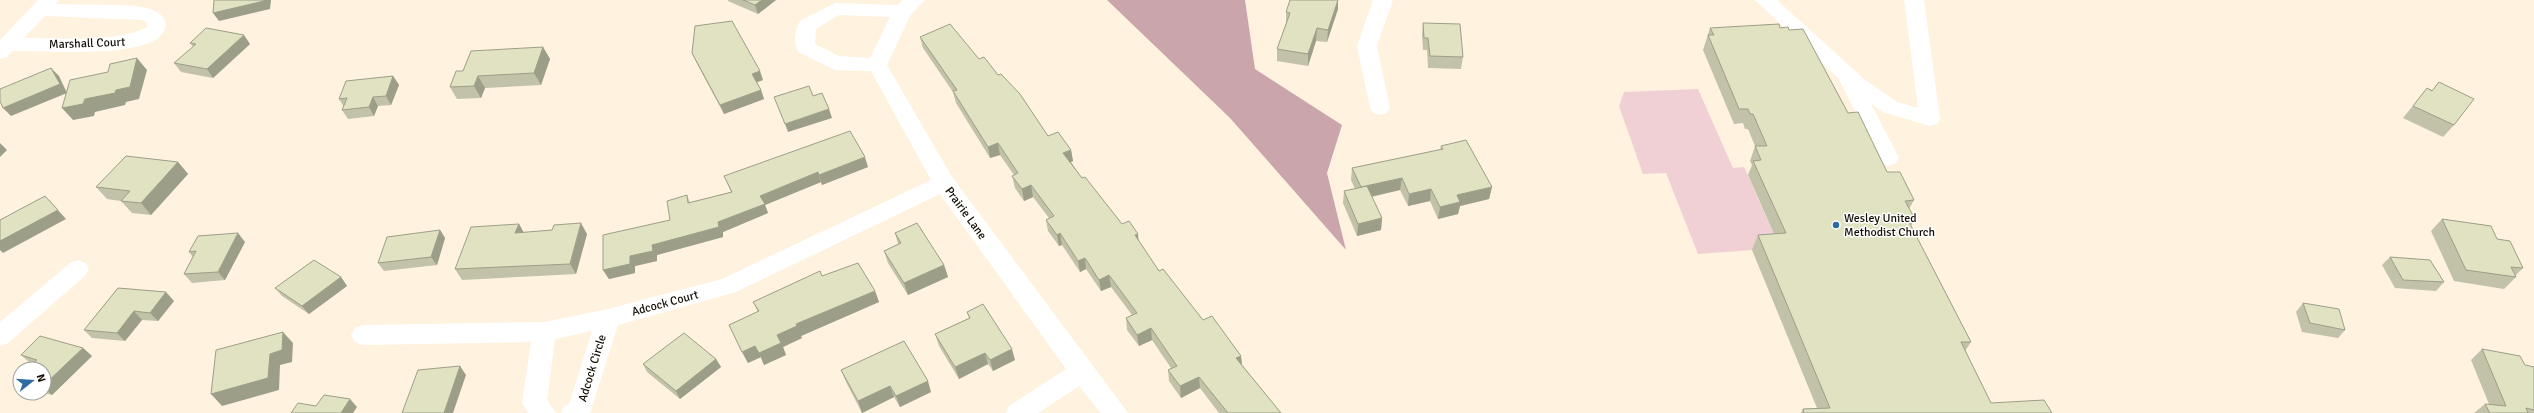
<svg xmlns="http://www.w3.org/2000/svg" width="2534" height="413" viewBox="0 0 2534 413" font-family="Signika,sans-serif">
  <rect width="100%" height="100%" fill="#fff2df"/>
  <path fill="#f0d0d5" d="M1698 89 1733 168 1744 167 1780 248 1698 254 1666 173 1643 174 1619 106 1624 92Z"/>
  <path fill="#caa6ac" d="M1107 0H1245L1255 69 1342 125 1327 173 1346 250 1230 118Z"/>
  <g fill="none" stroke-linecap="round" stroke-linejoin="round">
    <g fill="#fff" fill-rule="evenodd">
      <path d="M38 0H59L56 4C75 5 139 3 153 10 174 19 167 36 149 43 116 56 49 51 12 51L7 57 0 59V40ZM45 16 142 20 147 23V27C118 43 59 38 24 38Z"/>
      <path d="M903 0H925L911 14 887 65 952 177 1128 413H1101L1079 386 1038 413H1006L1009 406 1066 369 940 194 736 292 618 325 590 413H561L564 406 569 404 592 331 555 339 547 400 556 413H528L522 403 531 342 363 345 355 342 351 335 355 328 363 325 544 322 608 309 722 279 931 180 871 71 835 70 798 52C793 44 795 29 800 21L835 3 898 5ZM839 15 890 17 870 58 839 56 815 44 816 29Z"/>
      <path d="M1373 0H1393L1377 46 1390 108 1387 113 1380 115 1373 113 1370 108 1357 46Z"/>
      <path d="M1755 0H1777L1864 79 1897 102 1918 108 1904 0H1924L1940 119 1937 124 1930 126 1883 112 1871 104 1899 158 1896 163 1888 166 1880 163 1839 79Z"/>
      <path d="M78 260 86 263 89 269 86 275 8 343 0 346V322L70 263Z"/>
    </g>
  </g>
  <g fill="#c1c2a7">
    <path d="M728 0H776L758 14 728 1Z"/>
    <path d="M1338 9 1327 42 1316 41 1308 66 1277 61V49L1286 24V12Z"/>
    <path d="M1423 23 1463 57 1461 69 1428 68 1427 50H1423L1422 35Z"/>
    <path d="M1710 28H1780L1789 30 1848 113 1887 172 1914 200 1909 209 1915 219 1911 226 1971 342 1965 351 1991 403 2052 413H1801L1803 409 1817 408 1752 250 1758 235 1774 234 1748 175 1752 165 1750 161 1755 146 1748 129H1745L1743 123 1734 124 1703 50Z"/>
    <path d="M920 37 979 59 998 75 1048 136 1071 150 1073 161 1071 162 1082 178 1122 224 1138 234V240L1159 271 1203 320 1241 356 1242 365 1281 413H1219L1200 388 1181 398 1169 381 1168 370 1171 368 1152 340 1139 346 1127 330 1126 318 1132 315 1111 287 1101 291 1086 269 1080 272 1062 245 1059 246 1048 231 1046 220 1049 218 1033 197 1024 201 1015 188 1012 176 1014 175 1000 155 990 158 956 103 953 92 923 48Z"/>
    <path d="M190 43 250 44 213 78 181 72 174 63 193 47Z"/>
    <path d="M543 47 550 59 541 85 485 88 481 98 457 99 450 87 463 71Z"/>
    <path d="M692 53 763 80 757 82 761 90 764 99 724 114 696 62Z"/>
    <path d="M393 76 399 85 391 105 378 106 374 116 348 119 342 110 344 107 339 99Z"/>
    <path d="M2427 88 2432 90 2454 125 2443 137 2403 118Z"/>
    <path d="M1441 146 1492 187 1489 199 1460 206 1458 214 1438 219 1430 201 1408 206 1400 190 1372 197 1382 218 1381 230 1357 236 1343 203 1344 191 1355 189 1351 180 1352 168 1440 150Z"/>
    <path d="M178 162 188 174 151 215 132 213 121 201 107 199 96 187Z"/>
    <path d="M868 167 822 185 821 182 765 205 768 213 723 232V237L657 255V261L635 266V273L609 279 603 270 670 220 687 195 690 203 731 192 724 176Z"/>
    <path d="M2442 219 2497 239 2523 268 2515 276 2516 277 2504 289 2454 281 2431 231Z"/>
    <path d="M519 224 524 233 587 234 576 274 462 280 455 269Z"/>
    <path d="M440 230 445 238 437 265 384 271 378 263Z"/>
    <path d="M895 233 944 265 948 277 908 295 888 263 884 251 898 244Z"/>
    <path d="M245 242 225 280 192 283 184 274 193 257 189 252Z"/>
    <path d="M2390 257 2444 282 2436 291 2395 288 2382 265Z"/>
    <path d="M822 276 875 291 879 302 801 336 802 338 783 347 786 355 764 365 761 357 748 363 729 325 758 312 753 302Z"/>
    <path d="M341 277 347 286 309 314 282 296 275 288Z"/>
    <path d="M118 288 174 301 158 321 142 320 125 341 92 338 84 330Z"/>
    <path d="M2303 303 2345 330 2338 338 2302 332 2296 312Z"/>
    <path d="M967 312 1015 360 993 371 988 364 959 379 939 346 935 334 969 318Z"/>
    <path d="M83 348 92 356 52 395 44 393V369L30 363 21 355Z"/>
    <path d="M2482 349 2525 365 2534 367V413H2474L2485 404H2489L2471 360Z"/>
    <path d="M716 359 721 367 680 399 647 372 643 364Z"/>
    <path d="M841 370 931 392 900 407 894 397 862 413 846 382Z"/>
  </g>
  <g fill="#9d9e88">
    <path d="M264 0H271L270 9 219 21 213 13Z"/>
    <path d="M762 0H776L758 14 755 5Z"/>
    <path d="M1338 0V9L1327 42 1328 30Z"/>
    <path d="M1317 28 1316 41 1308 66V54Z"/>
    <path d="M244 35 250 44 213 78 207 69Z"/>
    <path d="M543 47 550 59 541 85 534 73Z"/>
    <path d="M137 58 147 70 139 99 126 102 125 105 95 112 94 116 73 120 62 108 85 99 116 90Z"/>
    <path d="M51 68 59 76 67 93 11 116 3 108Z"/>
    <path d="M760 71 763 80 755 83 752 74Z"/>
    <path d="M393 76 399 85 391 105 386 96Z"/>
    <path d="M478 76 485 88 481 98 474 86Z"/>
    <path d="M761 90 764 99 724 114 720 105Z"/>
    <path d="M373 97 378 106 374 116 369 107Z"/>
    <path d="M829 109 832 118 788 132 785 124Z"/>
    <path d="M0 143 7 150 0 157Z"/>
    <path d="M998 143 1000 155 990 158 988 147Z"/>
    <path d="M1071 150 1073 161 1065 165 1063 153Z"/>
    <path d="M865 157 868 167 822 185 819 175Z"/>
    <path d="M178 162 188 174 151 215 141 203Z"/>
    <path d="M818 172 821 182 765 205 768 213 723 232V237L657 255V261L635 266V273L609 279 603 270 652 245 760 196Z"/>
    <path d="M1402 178 1400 190 1360 199 1361 187Z"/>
    <path d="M1031 185 1033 197 1024 201 1022 189Z"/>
    <path d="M1492 187 1489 199 1460 206 1458 214 1438 219 1440 207 1457 195Z"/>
    <path d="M1431 189 1430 201 1408 206 1409 194Z"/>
    <path d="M45 196 66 219 3 253 0 250V241Z"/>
    <path d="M1382 218 1381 230 1357 236 1358 224Z"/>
    <path d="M581 223 587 234 576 274 570 264Z"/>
    <path d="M519 224 525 235 515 233Z"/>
    <path d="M440 230 445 238 437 265 431 257Z"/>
    <path d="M238 233 245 242 225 280 218 272Z"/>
    <path d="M1060 233 1062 245 1059 246 1057 235Z"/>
    <path d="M1138 234 1139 245 1135 235Z"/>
    <path d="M1085 258 1086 269 1080 272 1078 261Z"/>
    <path d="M944 265 948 277 908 295 904 283Z"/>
    <path d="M1109 275 1111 287 1101 291 1099 280Z"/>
    <path d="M341 277 347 286 309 314 302 306Z"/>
    <path d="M875 291 879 302 801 336 802 338 783 347 786 355 764 365 759 353 777 335 796 324Z"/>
    <path d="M166 292 174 301 158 321 150 313Z"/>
    <path d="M134 311 142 320 125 341 117 333Z"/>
    <path d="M1151 328 1152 340 1139 346 1137 335Z"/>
    <path d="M283 332 293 343 292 362 280 365 279 390 222 406 211 394 270 354Z"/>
    <path d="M755 346 761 357 748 363 742 352Z"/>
    <path d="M83 348 92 356 52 395 44 388V385Z"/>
    <path d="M1012 349 1015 360 993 371 990 360Z"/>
    <path d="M985 353 988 364 959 379 955 367Z"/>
    <path d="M1241 356 1242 367 1236 358Z"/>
    <path d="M716 359 721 367 680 399 676 391Z"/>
    <path d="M460 366 466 375 453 413H444Z"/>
    <path d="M1199 377 1200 388 1181 398 1180 386Z"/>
    <path d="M928 381 931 392 900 407 896 396Z"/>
    <path d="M890 386 894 397 862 413 858 401Z"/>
    <path d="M350 399 357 407 353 413H341Z"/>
  </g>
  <g fill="#e0e2c2" stroke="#9d9e88">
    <path d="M214 0H264V1L213 13Z"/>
    <path d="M743 0H762L755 5Z"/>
    <path d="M1290 0H1338L1328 30 1317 28 1308 54 1277 49 1290 13 1286 12Z"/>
    <path d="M732 21 760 71 752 74 761 90 720 105 692 53 695 26Z"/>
    <path d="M1423 23 1460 24 1463 57 1430 56 1428 38H1424Z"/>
    <path d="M950 24 979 59 984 57 998 75 1001 74 1020 94 1048 136 1058 132 1071 150 1063 153 1082 178 1085 177 1122 224 1129 221 1138 234 1135 235 1159 271 1163 269 1203 320 1212 316 1241 356 1236 358 1281 413H1228L1199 377 1180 386 1168 370 1177 366 1151 328 1137 335 1126 318 1137 313 1109 275 1099 280 1085 258 1078 261 1060 233 1057 235 1046 220 1054 216 1031 185 1022 189 1012 176 1018 173 998 143 988 147 953 91 957 90 920 37Z"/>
    <path d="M1779 24 1780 28 1788 27 1789 30 1803 29 1848 113 1858 112 1887 172H1900L1914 200 1905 201 1915 219 1908 220 1971 342H1961L1991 403 2044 400 2052 413H1804L1803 409 1830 408 1758 235 1786 233 1753 161 1761 160 1755 146H1767L1753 114H1750L1748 109H1739L1708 35H1714L1710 28Z"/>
    <path d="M206 28 244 35 207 69 174 63 196 44 190 43Z"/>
    <path d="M543 47 534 73 478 76 474 86 450 87 456 71H463L471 51Z"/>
    <path d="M137 58 130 87 116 90 115 93 85 99 83 104 62 108 70 80 108 72 110 64Z"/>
    <path d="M51 68 60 84 3 108 0 101V89Z"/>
    <path d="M393 76 386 96 373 97 369 107 342 110 347 98 339 99 346 81Z"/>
    <path d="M2439 82 2474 99 2454 125 2413 106 2427 88 2432 91Z"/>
    <path d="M809 86 813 96 822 93 829 109 785 124 774 97Z"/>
    <path d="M850 131 865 157 819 175 818 172 760 196 765 204 718 222 719 227 652 245 653 251 630 256V264L603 270V235L670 220 667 201 687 195 688 203 732 192 724 176Z"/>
    <path d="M1466 140 1492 187 1457 195 1460 202 1440 207 1431 189 1409 194 1402 178 1361 187 1352 168 1443 149 1441 146Z"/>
    <path d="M126 156 178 162 141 203 121 201 130 191 96 187Z"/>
    <path d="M1367 186 1382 218 1358 224 1344 191Z"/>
    <path d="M45 196 58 210 0 241V220Z"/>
    <path d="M2442 219 2491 226 2497 239 2510 241 2523 268 2511 267 2516 277 2466 270Z"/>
    <path d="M581 223 570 264 455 269 471 227 519 224 515 233 552 230 554 225Z"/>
    <path d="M917 223 944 265 904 283 884 251 901 243 895 233Z"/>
    <path d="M440 230 431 257 378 263 387 237Z"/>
    <path d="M238 233 218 272 184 274 196 251 189 252 198 236Z"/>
    <path d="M2390 257 2430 260 2444 282 2403 280Z"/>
    <path d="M314 260 341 277 302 306 275 288Z"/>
    <path d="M858 263 875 291 796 324 797 326 777 335 781 343 759 353 755 346 742 352 729 325 759 311 753 302 820 271 822 276Z"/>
    <path d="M118 288 166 292 150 313 134 311 117 333 84 330Z"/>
    <path d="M2303 303 2339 309 2345 330 2310 323Z"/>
    <path d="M983 304 1012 349 990 360 985 353 955 367 935 334 970 318 967 312Z"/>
    <path d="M283 332 282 350 270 354 268 378 211 394 216 350Z"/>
    <path d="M684 333 716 359 676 391 643 364Z"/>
    <path d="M40 336 83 348 44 385V369H27L37 360 21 355Z"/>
    <path d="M904 341 928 381 896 396 890 386 858 401 841 370Z"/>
    <path d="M2482 349 2520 356 2525 365 2534 367V410L2526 408 2528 413H2490L2485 404 2506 406Z"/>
    <path d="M460 366 444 413H402L418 370Z"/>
    <path d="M20 376V381L16 380Z"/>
    <path d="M324 395 350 399 341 413H291L298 403 316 406Z"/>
  </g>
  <circle fill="#2e6ba3" stroke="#fff" stroke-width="1.5" cx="1836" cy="225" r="4"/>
  <g text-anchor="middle" stroke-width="3" stroke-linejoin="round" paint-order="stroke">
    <g font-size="12" fill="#150f07" stroke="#fff">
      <text transform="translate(87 43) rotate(-2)" y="4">Marshall Court</text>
      <text transform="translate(966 213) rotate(54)" y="4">Prairie Lane</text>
      <text transform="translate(665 303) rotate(-15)" y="4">Adcock Court</text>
      <text transform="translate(592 368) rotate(-73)" y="4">Adcock Circle</text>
    </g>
    <g font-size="12" fill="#150f07" stroke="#fff" text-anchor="start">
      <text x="1844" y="222">Wesley United<tspan x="1844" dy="14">Methodist Church</tspan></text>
    </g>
  </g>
  <g transform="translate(32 381) rotate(73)"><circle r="19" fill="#ffffff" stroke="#a19f9c"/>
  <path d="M0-3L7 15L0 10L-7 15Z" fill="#2e6ba3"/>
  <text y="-6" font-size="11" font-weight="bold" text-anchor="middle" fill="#150f07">N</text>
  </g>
</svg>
